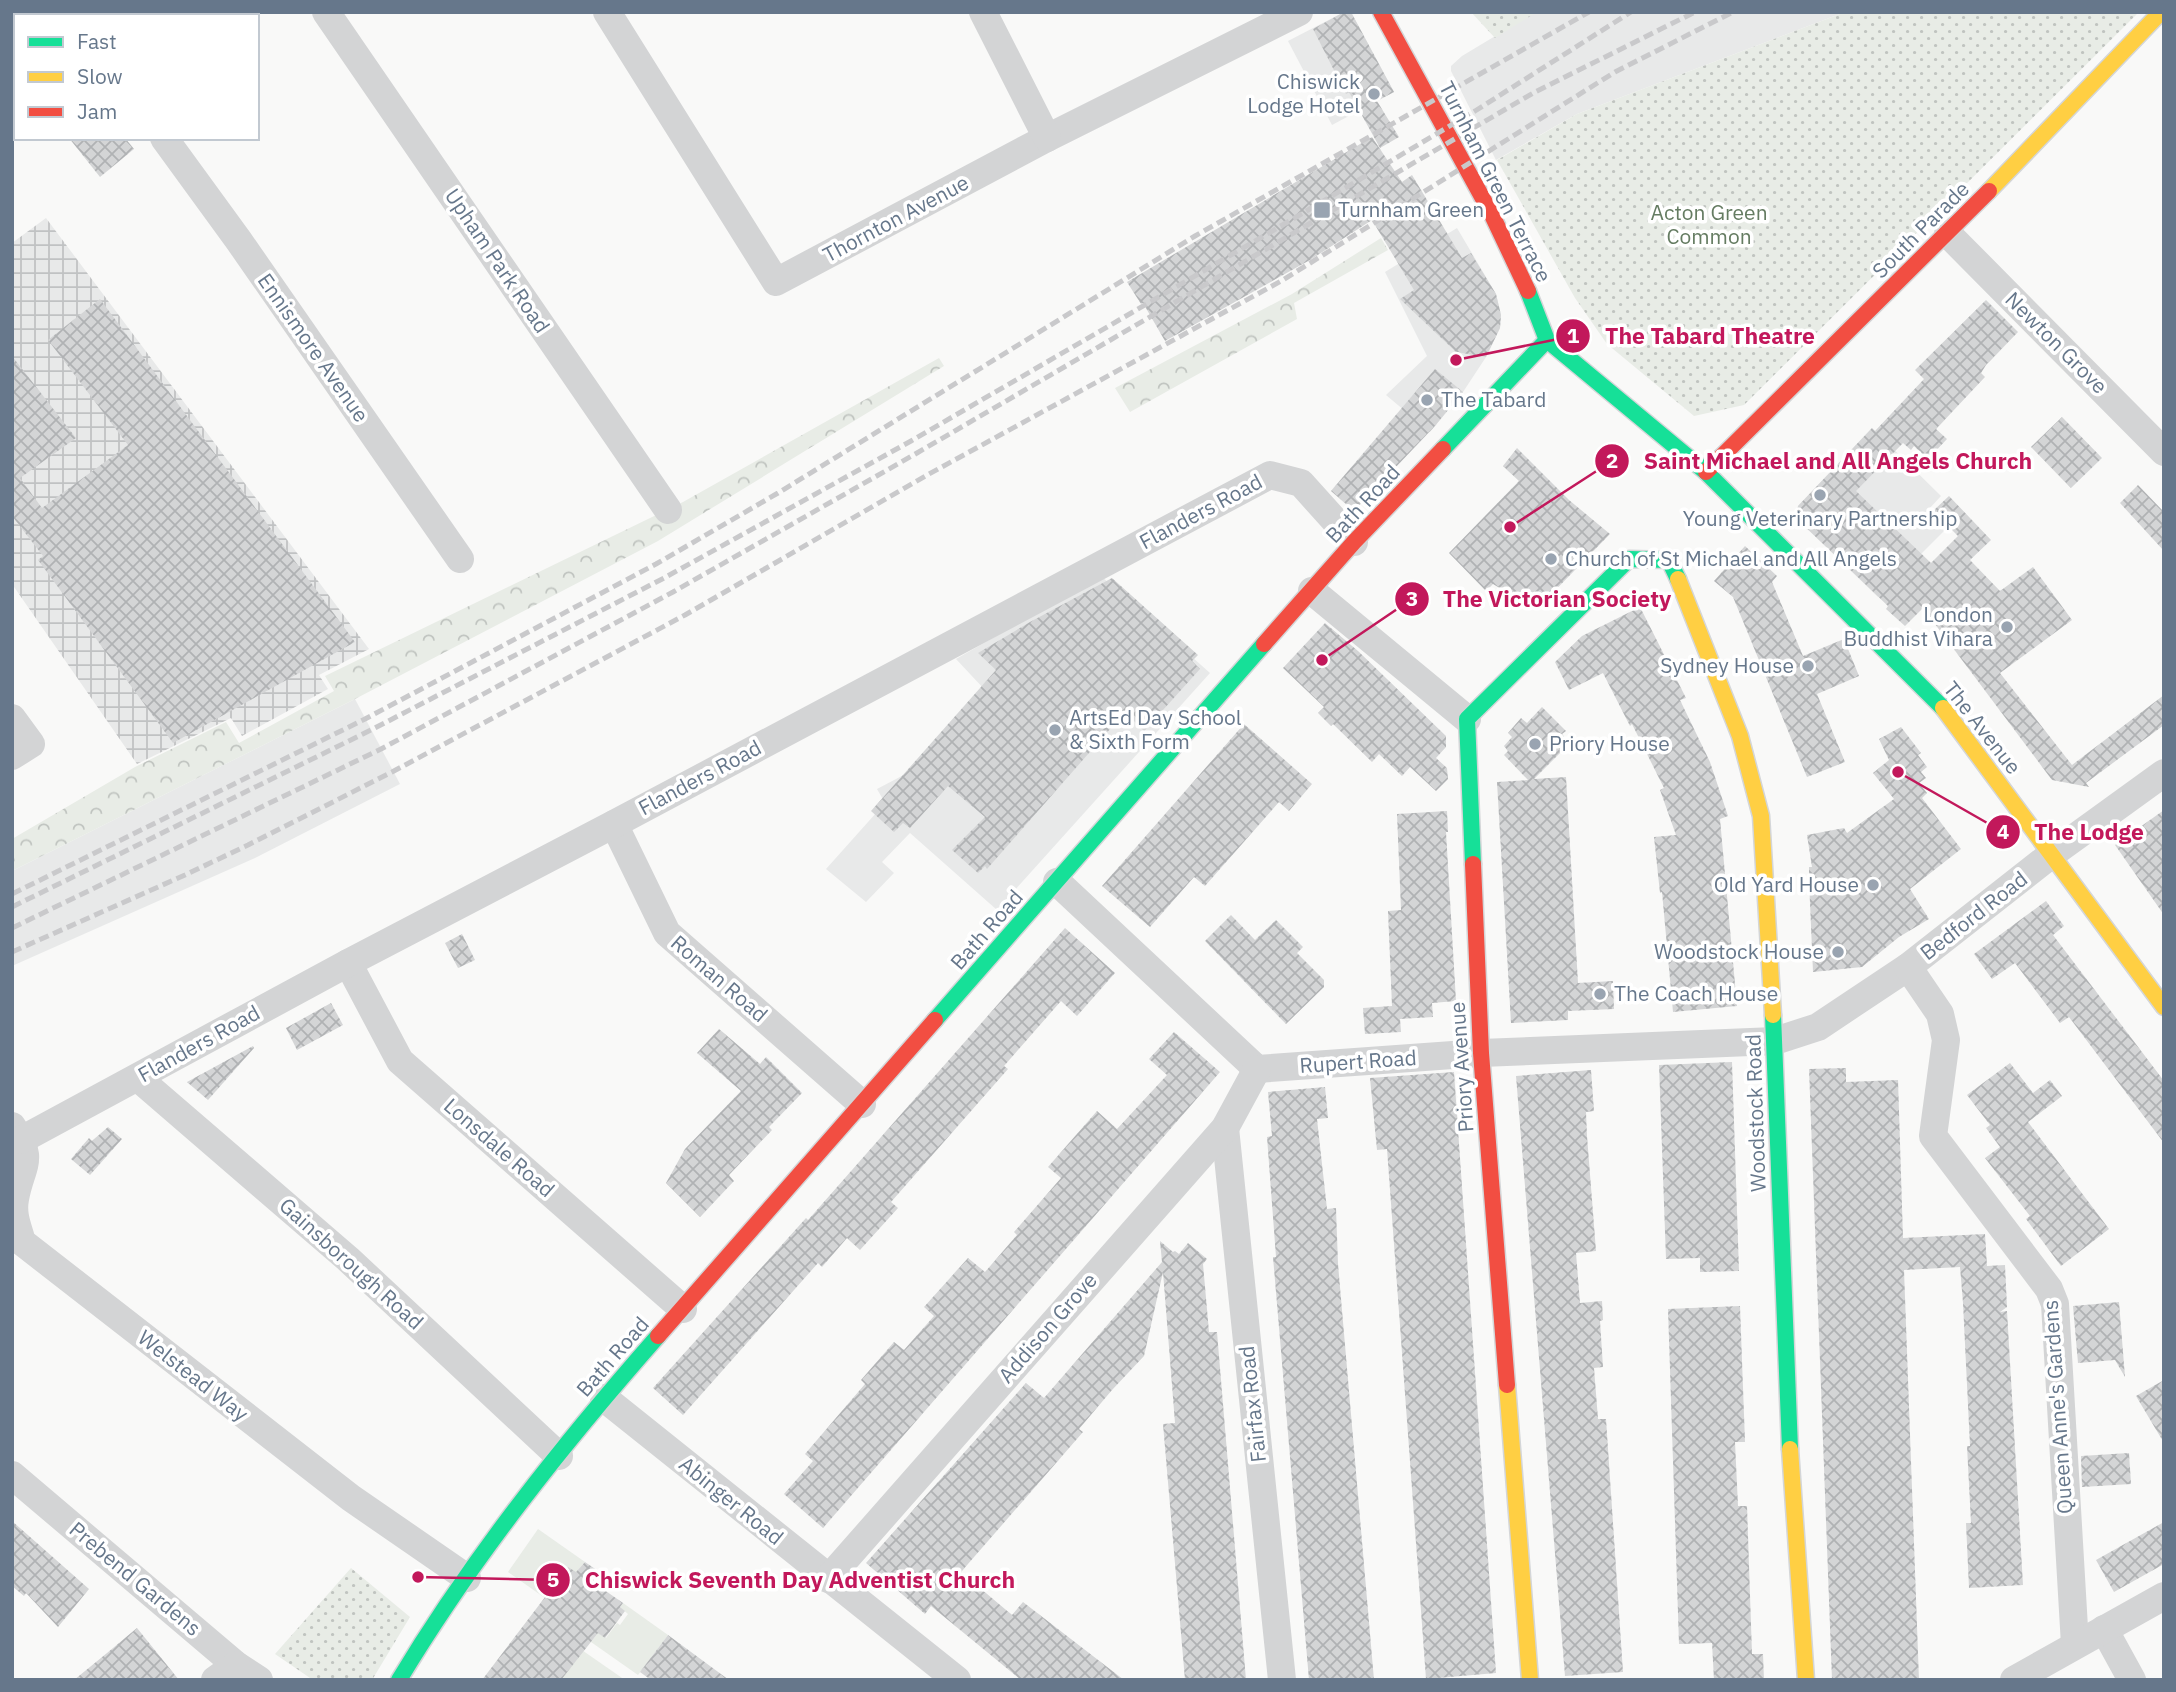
<svg xmlns="http://www.w3.org/2000/svg" width="2176" height="1692" viewBox="0 0 2176 1692" font-family="'IBM Plex Sans',sans-serif">
  <defs>
    <pattern id="industrial-grid" width="8" height="8" patternUnits="userSpaceOnUse" patternTransform="scale(1.75)"><rect width="8" height="8" fill="#e8e9e9"/><path d="M0 4h8M4 0v8" fill="none" stroke="#c0c2c3"/></pattern>
    <pattern id="forest-crowns" width="20" height="18" patternUnits="userSpaceOnUse" patternTransform="scale(1.75)"><rect width="20" height="18" fill="#e8ece6"/><path d="M2 6a3 3 0 1 1 6 0M12 15a3 3 0 1 1 6 0" fill="none" stroke="#c0c4c0"/></pattern>
    <pattern id="park-dots" width="8" height="8" patternUnits="userSpaceOnUse" patternTransform="scale(1.75)"><rect width="8" height="8" fill="#e8ece6"/><path d="M2 2h.1M6 6h.1" fill="none" stroke="#c0c4c0" stroke-width="1.8" stroke-linecap="round"/></pattern>
    <pattern id="building-cross-hatch" width="8" height="8" patternUnits="userSpaceOnUse" patternTransform="scale(1.75)"><rect width="8" height="8" fill="#d4d5d6"/><path d="M0 0l8 8M0 8l8-8" fill="none" stroke="#b0b2b4"/></pattern>
  </defs>
  <rect width="100%" height="100%" fill="#f9f9f8"/>
  <g fill="#e8e9e9">
    <path d="M12 12H164L159 16H16V125L12 127Z"/>
    <path d="M1344 12H1351L1394 92 1332 125 1288 41Z"/>
    <path d="M1535 12H1845L1577 114 1496 160 1451 71V66L1462 56Z"/>
    <path d="M1457 228 1496 294 1501 315 1500 328 1486 357 1463 392 1430 432 1386 395 1427 356 1385 272Z"/>
    <path d="M1872 428 1941 496 1928 510 1946 529 1878 597 1796 518 1798 506Z"/>
    <path d="M1101 576 1210 673 997 910 910 833 882 862 894 873 866 902 826 869 885 803 877 789 915 769 985 690 956 659Z"/>
    <path d="M355 699 400 784 255 858 12 966V871Z"/>
  </g>
  <path fill="url(#industrial-grid)" d="M46 218 369 649 319 675 328 689 242 736 231 718 137 764 12 584V243Z"/>
  <g fill="#e8ece6">
    <path d="M538 1529 585 1562 576 1572 558 1583 554 1581 547 1592 555 1599 552 1603 508 1572Z"/>
    <path d="M623 1603 668 1635 638 1675 591 1642 598 1633 606 1638 617 1623 620 1625 628 1614 620 1607Z"/>
    <path d="M553 1630 625 1680H516Z"/>
  </g>
  <g fill="url(#forest-crowns)">
    <path d="M1381 238 1388 250 1294 303 1297 319 1130 412 1115 388 1292 294Z"/>
    <path d="M939 358 944 366 658 541 355 699 12 871V839L135 767 226 722 239 743 334 691 325 676 683 502Z"/>
  </g>
  <g fill="url(#park-dots)">
    <path d="M1471 12H1537L1495 38Z"/>
    <path d="M1845 12H2139L1744 405 1694 416 1607 344 1575 298 1497 160 1577 114Z"/>
    <path d="M351 1568 410 1617 372 1680H313L275 1654Z"/>
  </g>
  <g fill="url(#building-cross-hatch)">
    <path d="M1344 12H1351L1394 92 1377 101 1399 137 1380 148 1349 92 1346 94 1313 29Z"/>
    <path d="M1372 137 1402 182 1412 175 1462 258 1471 253 1496 294 1501 315 1500 328 1486 357 1456 352 1400 299 1414 290 1372 220 1310 260 1165 341 1143 303 1141 304 1127 282Z"/>
    <path d="M69 138H125L134 149 100 177Z"/>
    <path d="M100 299 355 642 173 743 38 560 43 556 12 516V356L76 438 20 478 42 508 128 445 48 340Z"/>
    <path d="M1986 300 2018 332 1986 365 1981 373 1985 377 1936 429 1947 439 1928 459 1914 446 1911 450 1903 443 1856 491 1931 563 1958 536 1933 511 1949 496 1991 540 1970 560 2000 591 2033 567 2072 620 2000 673 2072 765 2164 695V725L2086 783 2089 787 2052 780 1923 608 1905 626 1886 609 1888 606 1796 518 1798 506 1872 428 1875 431 1924 379 1915 370Z"/>
    <path d="M1435 369 1463 392 1434 427 1354 511 1331 491Z"/>
    <path d="M2062 417 2102 458 2071 488 2031 447Z"/>
    <path d="M1517 448 1569 500 1610 534 1536 610 1493 584 1486 591 1449 553 1519 481 1503 466Z"/>
    <path d="M2138 485 2164 512V551L2120 503Z"/>
    <path d="M1745 546 1777 576 1772 582 1803 656 1844 639 1859 676 1817 694 1845 762 1807 777 1733 597 1714 581Z"/>
    <path d="M1112 578 1198 655 1192 661 1200 669 1144 731 1125 712 987 869 985 866 978 873 952 850 985 817 948 786 910 828 903 823 894 832 871 811 996 670 978 653 1030 622Z"/>
    <path d="M1640 607 1686 698 1680 700 1710 762 1728 816 1720 819 1737 1006 1673 1012 1662 892 1660 893 1654 837 1676 835 1660 790 1664 788 1632 724 1630 726 1603 673 1569 690 1555 662 1582 636Z"/>
    <path d="M1325 623 1358 651 1446 736V747L1436 758 1447 768 1448 779 1436 791 1410 767 1402 776 1379 754 1372 762 1333 724 1331 726 1318 713 1324 707 1283 668Z"/>
    <path d="M1542 707 1566 731 1562 734 1566 739 1563 742 1567 746 1534 779 1566 777 1578 983 1613 981 1614 1009 1568 1011V1020L1511 1023 1497 782 1528 780 1504 755 1508 751 1504 746 1512 737 1508 733 1521 718 1527 723Z"/>
    <path d="M1244 724 1312 784 1289 811 1279 802 1205 886 1194 877 1150 927 1102 886Z"/>
    <path d="M1901 727 1921 753 1918 755 1927 767 1921 772 1926 778 1919 783 1927 793 1922 798 1961 849 1910 889 1929 919 1899 937 1862 967 1813 972 1809 880V867H1812L1807 835 1844 828 1847 833 1894 799 1873 773 1889 760 1879 739Z"/>
    <path d="M2164 810V915L2115 845Z"/>
    <path d="M1447 811 1448 832H1446L1456 1001 1432 1003 1433 1017 1400 1019 1401 1032 1365 1034 1363 1008 1392 1006 1388 911 1401 910 1397 814Z"/>
    <path d="M2046 901 2064 926 2053 935 2164 1081V1143L2069 1017 2060 1023 2015 963 1992 979 1974 954Z"/>
    <path d="M1231 915 1255 940 1276 920 1303 947 1297 953 1324 980V987L1286 1024 1205 941Z"/>
    <path d="M1065 928 1115 973 1077 1016 1061 1001 1004 1066 1008 1069 891 1202 898 1208 860 1250 847 1238 822 1267 818 1263 683 1415 653 1388 806 1218 808 1220Z"/>
    <path d="M462 934 475 960 458 968 445 943Z"/>
    <path d="M331 1003 343 1025 297 1050 286 1028Z"/>
    <path d="M719 1029 760 1064 766 1057 802 1093 769 1127 772 1130 729 1175 734 1181 700 1217 666 1183 685 1149 741 1091 697 1053Z"/>
    <path d="M1174 1032 1220 1072 823 1528 784 1494 813 1461 805 1454 865 1384 861 1380 894 1342 904 1350 934 1316 924 1307 968 1258 985 1272 1017 1235 1014 1232 1061 1178 1048 1167 1097 1111 1117 1129 1167 1075 1149 1059Z"/>
    <path d="M253 1046 254 1048 208 1100 187 1082Z"/>
    <path d="M1732 1062 1739 1271 1700 1272V1258L1666 1259 1659 1065Z"/>
    <path d="M2010 1063 2033 1093 2050 1080 2062 1096 2028 1122 2109 1229 2061 1266 2026 1219 2030 1216 1985 1158 2000 1147 1986 1128 1990 1125 1967 1095Z"/>
    <path d="M1846 1068V1082L1898 1080 1903 1238 1985 1234 1987 1266 2005 1265 2007 1307 2000 1312 2007 1311 2023 1585 1969 1588 1966 1523H1971L1967 1446H1970L1963 1303 1960 1267 1904 1270 1919 1680H1832L1809 1069Z"/>
    <path d="M1591 1070 1594 1111 1586 1112 1587 1136 1596 1251 1576 1253 1580 1303 1602 1301 1603 1320 1600 1321 1603 1367 1594 1368 1598 1419H1606L1623 1672 1565 1676 1516 1076Z"/>
    <path d="M1454 1072 1496 1673 1426 1679 1387 1149 1377 1150 1370 1078Z"/>
    <path d="M1325 1087 1328 1118 1317 1119 1327 1209 1336 1208 1338 1264 1374 1680H1309L1273 1257H1276L1267 1137 1272 1136 1268 1092Z"/>
    <path d="M108 1127 122 1139 90 1175 71 1159 89 1138 92 1141Z"/>
    <path d="M1160 1241 1173 1252 1175 1251 1179 1254 1188 1243 1207 1259 1203 1264 1209 1332H1217L1246 1680H1185L1163 1424 1175 1423 1163 1272 1144 1356 1112 1390 1079 1429 1083 1432 961 1572 1012 1615 1023 1602 1124 1680H1021L931 1606 925 1614 866 1563 1026 1383 1044 1398 1162 1262Z"/>
    <path d="M2119 1302 2125 1377 2115 1360 2078 1363 2073 1306Z"/>
    <path d="M1740 1306 1745 1442H1735L1738 1506H1747L1752 1654H1763L1764 1680H1714L1712 1643 1679 1644 1668 1309Z"/>
    <path d="M2164 1380V1443L2136 1396Z"/>
    <path d="M2129 1453 2131 1484 2082 1487 2081 1456Z"/>
    <path d="M12 1521 89 1589 58 1627 26 1593 24 1596 12 1586Z"/>
    <path d="M2164 1522V1564L2114 1592 2096 1560Z"/>
    <path d="M585 1562 607 1577 600 1587 623 1603 620 1607 625 1611 605 1638 598 1633 561 1680H482L568 1567 576 1572Z"/>
    <path d="M137 1628 179 1680H74L107 1653Z"/>
    <path d="M668 1635 729 1680H651L640 1672Z"/>
  </g>
  <g fill="none" stroke-linecap="round" stroke-linejoin="round">
    <g stroke="#d4d6d8" stroke-width="19">
      <g id="fast">
        <path d="M1528 291 1547 340 1706 472 1943 708"/>
        <path d="M1443 449 1547 340"/>
        <path d="M1473 864 1467 719 1629 559 1669 560 1678 579"/>
        <path d="M1773 1015 1790 1449"/>
        <path d="M935 1020 1264 644"/>
        <path d="M399 1680C473 1557 564 1443 658 1336"/>
      </g>
    </g>
    <g stroke="#d4d6d8" stroke-width="19">
      <g id="slow">
        <path d="M1989 191 2161 12"/>
        <path d="M1678 579 1740 736 1761 816 1773 1015"/>
        <path d="M1943 708 2164 1007"/>
        <path d="M1507 1385 1530 1680"/>
        <path d="M1790 1449 1806 1680"/>
      </g>
    </g>
    <g stroke="#d4d6d8" stroke-width="19">
      <g id="jam">
        <path d="M1381 12 1493 217 1528 291"/>
        <path d="M1706 472 1989 191"/>
        <path d="M1264 644 1354 542 1443 449"/>
        <path d="M1473 864 1481 1053 1507 1385"/>
        <path d="M658 1336 935 1020"/>
      </g>
    </g>
    <g stroke="#d3d4d5" stroke-width="28">
      <path d="M66 12 69 16"/>
      <path d="M326 12 668 510"/>
      <path d="M607 12 776 282 1047 138 1299 12"/>
      <path d="M983 12 1047 138"/>
      <path d="M164 138 239 241 460 559"/>
      <path d="M1948 234 2164 452"/>
      <path d="M1312 591 1467 719"/>
      <path d="M12 718 31 744 12 756"/>
      <path d="M614 824 667 933 862 1104"/>
      <path d="M1057 882 1257 1069 1481 1053 1775 1041 1818 1027 1908 967 2052 854 2164 773"/>
      <path d="M348 963 400 1061 683 1309"/>
      <path d="M1908 967 1940 1014 1946 1040 1933 1136 2049 1289 2055 1304 2075 1645"/>
      <path d="M138 1078 348 1259 559 1456"/>
      <path d="M12 1126C36 1160 21 1165 15 1199 12 1215 18 1227 22 1242L351 1498 467 1578"/>
      <path d="M1225 1128 1282 1680"/>
      <path d="M21 1140 348 963 614 824 1270 475 1301 483 1354 542"/>
      <path d="M604 1398 957 1680"/>
      <path d="M12 1475 236 1665 259 1680"/>
      <path d="M828 1579 1225 1128 1257 1069"/>
      <path d="M2104 1629 2132 1680"/>
      <path d="M215 1680 236 1665"/>
      <path d="M2014 1680 2164 1596"/>
    </g>
    <use href="#fast" stroke="#16e098" stroke-width="16"/>
    <use href="#slow" stroke="#ffcf43" stroke-width="16"/>
    <use href="#jam" stroke="#f24e42" stroke-width="16"/>
    <g stroke="#c9c9cb" stroke-width="5" stroke-dasharray="10 5" stroke-linecap="butt">
      <path d="M12 894 365 719 656 564 778 493 1195 236 1589 12"/>
      <path d="M12 907 371 730 664 578 911 441 1298 216 1475 111 1631 12"/>
      <path d="M12 928 381 749 673 592 917 453 1535 92 1695 12"/>
      <path d="M12 952 185 875 248 845 392 772 685 615 929 474 1283 280 1615 72 1733 12"/>
    </g>
  </g>
  <g fill="#99a4b1" stroke="#fff" stroke-width="2.5">
    <circle cx="1374" cy="94" r="7"/>
    <rect x="1313" y="201" width="18" height="18" rx="3.5"/>
    <circle cx="1427" cy="400" r="7"/>
    <circle cx="1820" cy="495" r="7"/>
    <circle cx="1551" cy="559" r="7"/>
    <circle cx="2007" cy="627" r="7"/>
    <circle cx="1808" cy="666" r="7"/>
    <circle cx="1055" cy="730" r="7"/>
    <circle cx="1535" cy="744" r="7"/>
    <circle cx="1873" cy="885" r="7"/>
    <circle cx="1838" cy="952" r="7"/>
    <circle cx="1600" cy="994" r="7"/>
  </g>
  <g text-anchor="middle" stroke-width="7" stroke-linejoin="round" paint-order="stroke">
    <g font-size="21" fill="#66778b" stroke="#fff" text-anchor="start">
      <text x="1360" y="89" text-anchor="end">Chiswick<tspan x="1360" dy="24">Lodge Hotel</tspan></text>
      <text x="1338" y="217">Turnham Green</text>
      <text x="1441" y="407">The Tabard</text>
      <text x="1820" y="526" text-anchor="middle">Young Veterinary Partnership</text>
      <text x="1565" y="566">Church of St Michael and All Angels</text>
      <text x="1993" y="622" text-anchor="end">London<tspan x="1993" dy="24">Buddhist Vihara</tspan></text>
      <text x="1794" y="673" text-anchor="end">Sydney House</text>
      <text x="1069" y="725">ArtsEd Day School<tspan x="1069" dy="24">&amp; Sixth Form</tspan></text>
      <text x="1549" y="751">Priory House</text>
      <text x="1859" y="892" text-anchor="end">Old Yard House</text>
      <text x="1824" y="959" text-anchor="end">Woodstock House</text>
      <text x="1614" y="1001">The Coach House</text>
    </g>
    <g font-size="21" fill="#66778b" stroke="#fff">
      <text transform="translate(1495 182) rotate(63)" y="7">Turnham Green Terrace</text>
      <text transform="translate(896 219) rotate(-28)" y="7">Thornton Avenue</text>
      <text transform="translate(1921 230) rotate(-45)" y="7">South Parade</text>
      <text transform="translate(497 261) rotate(56)" y="7">Upham Park Road</text>
      <text transform="translate(2056 343) rotate(45)" y="7">Newton Grove</text>
      <text transform="translate(313 348) rotate(55)" y="7">Ennismore Avenue</text>
      <text transform="translate(1363 504) rotate(-47)" y="7">Bath Road</text>
      <text transform="translate(1201 512) rotate(-28)" y="7">Flanders Road</text>
      <text transform="translate(1982 728) rotate(52)" y="7">The Avenue</text>
      <text transform="translate(700 778) rotate(-28)" y="7">Flanders Road</text>
      <text transform="translate(1974 916) rotate(-38)" y="7">Bedford Road</text>
      <text transform="translate(987 930) rotate(-49)" y="7">Bath Road</text>
      <text transform="translate(719 979) rotate(41)" y="7">Roman Road</text>
      <text transform="translate(199 1044) rotate(-29)" y="7">Flanders Road</text>
      <text transform="translate(1358 1062) rotate(-4)" y="7">Rupert Road</text>
      <text transform="translate(1462 1067) rotate(-94)" y="7">Priory Avenue</text>
      <text transform="translate(1756 1113) rotate(-92)" y="7">Woodstock Road</text>
      <text transform="translate(499 1148) rotate(41)" y="7">Lonsdale Road</text>
      <text transform="translate(351 1264) rotate(42)" y="7">Gainsborough Road</text>
      <text transform="translate(1048 1328) rotate(-49)" y="7">Addison Grove</text>
      <text transform="translate(613 1357) rotate(-49)" y="7">Bath Road</text>
      <text transform="translate(193 1376) rotate(38)" y="7">Welstead Way</text>
      <text transform="translate(1253 1404) rotate(-96)" y="7">Fairfax Road</text>
      <text transform="translate(2058 1407) rotate(-94)" y="7">Queen Anne's Gardens</text>
      <text transform="translate(731 1501) rotate(39)" y="7">Abinger Road</text>
      <text transform="translate(135 1579) rotate(40)" y="7">Prebend Gardens</text>
    </g>
    <g font-size="21" fill="#657c62" stroke="#fff">
      <text x="1709" y="220">Acton Green<tspan x="1709" dy="24">Common</tspan></text>
    </g>
  </g>
  <path fill="none" stroke="#c2185b" stroke-width="2.5" d="M1456 360L1573 336M1510 527L1612 461M1322 660L1412 599M1898 772L2003 832M418 1577L553 1580"/>
  <g fill="#c2185b" stroke="#fff" stroke-width="2.5">
    <circle cx="1456" cy="360" r="7"/>
    <circle cx="1510" cy="527" r="7"/>
    <circle cx="1322" cy="660" r="7"/>
    <circle cx="1898" cy="772" r="7"/>
    <circle cx="418" cy="1577" r="7"/>
    <circle cx="1573" cy="336" r="18"/>
    <circle cx="1612" cy="461" r="18"/>
    <circle cx="1412" cy="599" r="18"/>
    <circle cx="2003" cy="832" r="18"/>
    <circle cx="553" cy="1580" r="18"/>
  </g>
  <g font-size="21" text-anchor="middle" font-weight="bold" fill="#fff">
    <text x="1573" y="343">1</text>
    <text x="1612" y="468">2</text>
    <text x="1412" y="606">3</text>
    <text x="2003" y="839">4</text>
    <text x="553" y="1587">5</text>
  </g>
  <g font-size="23" text-anchor="middle" font-weight="bold" fill="#c2185b" stroke="#fff" stroke-width="7" stroke-linejoin="round" paint-order="stroke">
    <text x="1710" y="344">The Tabard Theatre</text>
    <text x="1838" y="469">Saint Michael and All Angels Church</text>
    <text x="1557" y="607">The Victorian Society</text>
    <text x="2089" y="840">The Lodge</text>
    <text x="800" y="1588">Chiswick Seventh Day Adventist Church</text>
  </g>
  <rect width="2176" height="1692" fill="none" stroke="#66778b" stroke-width="28"/>
  <rect x="14" y="14" width="245" height="126" fill="#ffffff" stroke="#c2c9d1" stroke-width="2"/>
  <rect x="28" y="37" width="35" height="10" fill="#16e098" stroke="#c2c9d1" stroke-width="2"/>
  <text x="77" y="49" font-size="21" fill="#66778b">Fast</text>
  <rect x="28" y="72" width="35" height="10" fill="#ffcf43" stroke="#c2c9d1" stroke-width="2"/>
  <text x="77" y="84" font-size="21" fill="#66778b">Slow</text>
  <rect x="28" y="107" width="35" height="10" fill="#f24e42" stroke="#c2c9d1" stroke-width="2"/>
  <text x="77" y="119" font-size="21" fill="#66778b">Jam</text>
</svg>
